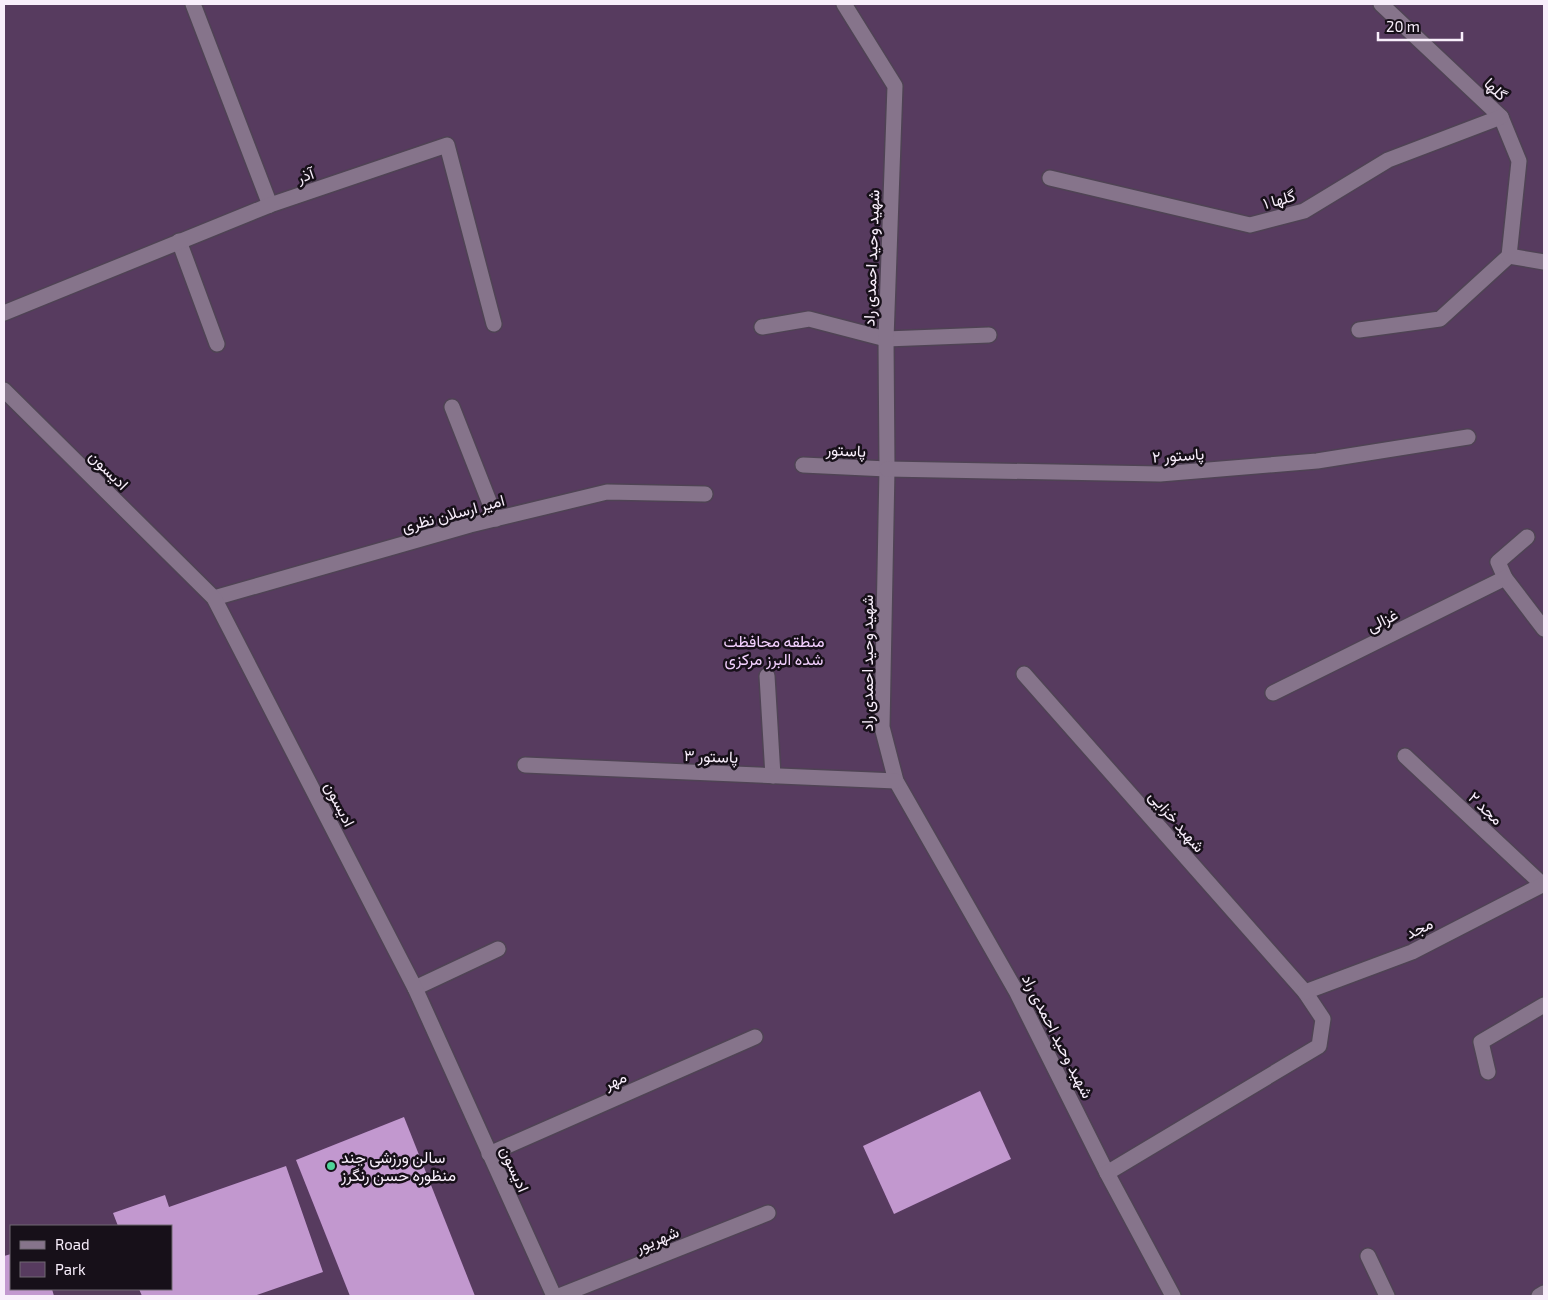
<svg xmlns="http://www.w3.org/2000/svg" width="1548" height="1300" viewBox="0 0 1548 1300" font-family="'Exo 2',Vazirmatn,sans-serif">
  <rect width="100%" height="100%" fill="#332437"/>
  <path fill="#573b5f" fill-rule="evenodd" d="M4 4H1544V1296H4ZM11 1226H171V1289H11Z"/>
  <g fill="#c298cf">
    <path d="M980 1091 1011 1159 894 1214 863 1146Z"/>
    <path d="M404 1117 475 1296H350L296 1160Z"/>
    <path d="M286 1166 323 1272 254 1296H142L139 1289H171V1226H118L113 1213 165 1195 169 1207Z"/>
    <path d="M11 1254V1289H52L54 1296H4V1256Z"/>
  </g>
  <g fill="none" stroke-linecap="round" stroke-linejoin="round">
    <g stroke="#4f4354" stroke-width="18">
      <g id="lane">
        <path d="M179 241 217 344"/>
        <path d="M762 327 809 319 886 339 989 335"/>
        <path d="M1359 330 1440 319 1509 256"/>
        <path d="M803 465 887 469"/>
        <path d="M1505 578 1498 562 1527 537"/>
      </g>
    </g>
    <g stroke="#4f4354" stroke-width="18">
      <g id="street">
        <path d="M193 4 270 205"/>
        <path d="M844 4 895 86 886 339 887 469 882 727 896 781 1016 991 1107 1173 1173 1296"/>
        <path d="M1381 4 1501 117 1519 161 1509 256 1544 262"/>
        <path d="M1050 178 1250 225 1304 211 1388 160 1501 117"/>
        <path d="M4 313 270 205 447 145 494 324"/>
        <path d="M452 407 496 519"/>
        <path d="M887 469 1160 474 1317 461 1468 437"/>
        <path d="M214 598 470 525 607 492 705 494"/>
        <path d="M1024 674 1305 992 1323 1019 1319 1046 1107 1173"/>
        <path d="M767 676 773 776"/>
        <path d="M1273 693 1505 578 1544 629"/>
        <path d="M1405 756 1543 885"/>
        <path d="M525 765 896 781"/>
        <path d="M415 988 498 949"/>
        <path d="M1305 992 1412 952 1544 884"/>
        <path d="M1488 1072 1481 1042 1544 1005"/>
        <path d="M489 1154 755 1037"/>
        <path d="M1368 1256 1387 1296"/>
        <path d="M559 1296 768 1213"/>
        <path d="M1539 1296 1544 1293"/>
      </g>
    </g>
    <g stroke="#4f4354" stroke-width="18">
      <path id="secondary" d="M4 390 214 598 415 988 554 1296"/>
    </g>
    <use href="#lane" stroke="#86748b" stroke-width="15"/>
    <use href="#street" stroke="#86748b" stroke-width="15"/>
    <use href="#secondary" stroke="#86748b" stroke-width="15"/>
  </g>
  <circle fill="#4ed399" stroke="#171019" stroke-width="2" cx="331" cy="1166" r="5"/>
  <g text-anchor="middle" stroke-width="5" stroke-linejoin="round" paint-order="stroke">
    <g font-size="16" fill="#f8eefb" stroke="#171019">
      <text transform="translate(1496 89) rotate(44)" y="6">گلها</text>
      <text transform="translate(305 175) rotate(-19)" y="6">آذر</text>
      <text transform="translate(1279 199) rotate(-16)" y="6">گلها ۱</text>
      <text transform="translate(871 258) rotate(-88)" y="6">شهید وحید احمدی راد</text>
      <text transform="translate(846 450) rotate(3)" y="6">پاستور</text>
      <text transform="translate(1178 455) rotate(-4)" y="6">پاستور ۲</text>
      <text transform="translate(109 470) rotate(45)" y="6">ادیسون</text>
      <text transform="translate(453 513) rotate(-15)" y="6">امیر ارسلان نظری</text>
      <text transform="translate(1382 620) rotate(-26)" y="6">غزالی</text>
      <text transform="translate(867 663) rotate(-90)" y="6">شهید وحید احمدی راد</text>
      <text transform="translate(711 756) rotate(2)" y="6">پاستور ۳</text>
      <text transform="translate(340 804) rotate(63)" y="6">ادیسون</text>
      <text transform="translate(1486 808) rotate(43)" y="6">مجد ۲</text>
      <text transform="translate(1177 821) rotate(49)" y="6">شهید خزایی</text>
      <text transform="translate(1419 928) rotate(-26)" y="6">مجد</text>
      <text transform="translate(1058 1036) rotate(63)" y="6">شهید وحید احمدی راد</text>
      <text transform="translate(615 1080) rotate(-24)" y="6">مهر</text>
      <text transform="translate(515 1169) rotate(66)" y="6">ادیسون</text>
      <text transform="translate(657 1239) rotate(-22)" y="6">شهریور</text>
    </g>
    <g font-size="16" fill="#f3d0fe" stroke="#171019">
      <text x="774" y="647">منطقه محافظت<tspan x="774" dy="18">شده البرز مرکزی</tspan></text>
    </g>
    <g font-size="16" fill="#f8eefb" stroke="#171019" text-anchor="start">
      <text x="341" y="1163">سالن ورزشی چند<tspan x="341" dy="18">منظوره حسن رنگرز</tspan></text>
    </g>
  </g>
  <rect width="1548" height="1300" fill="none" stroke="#f8eefb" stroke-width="10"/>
  <rect x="10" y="1225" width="162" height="65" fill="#171019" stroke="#716973"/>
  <rect x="20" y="1241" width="25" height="8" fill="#86748b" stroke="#716973"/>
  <text x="55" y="1250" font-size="15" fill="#f8eefb">Road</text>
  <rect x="20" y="1262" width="25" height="15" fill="#573b5f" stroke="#716973"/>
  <text x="55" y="1275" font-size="15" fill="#f8eefb">Park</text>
  <path d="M1378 32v8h84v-8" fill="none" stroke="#f8eefb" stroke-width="2.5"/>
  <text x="1386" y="32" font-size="15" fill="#f8eefb" stroke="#171019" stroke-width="4" paint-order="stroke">20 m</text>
</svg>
